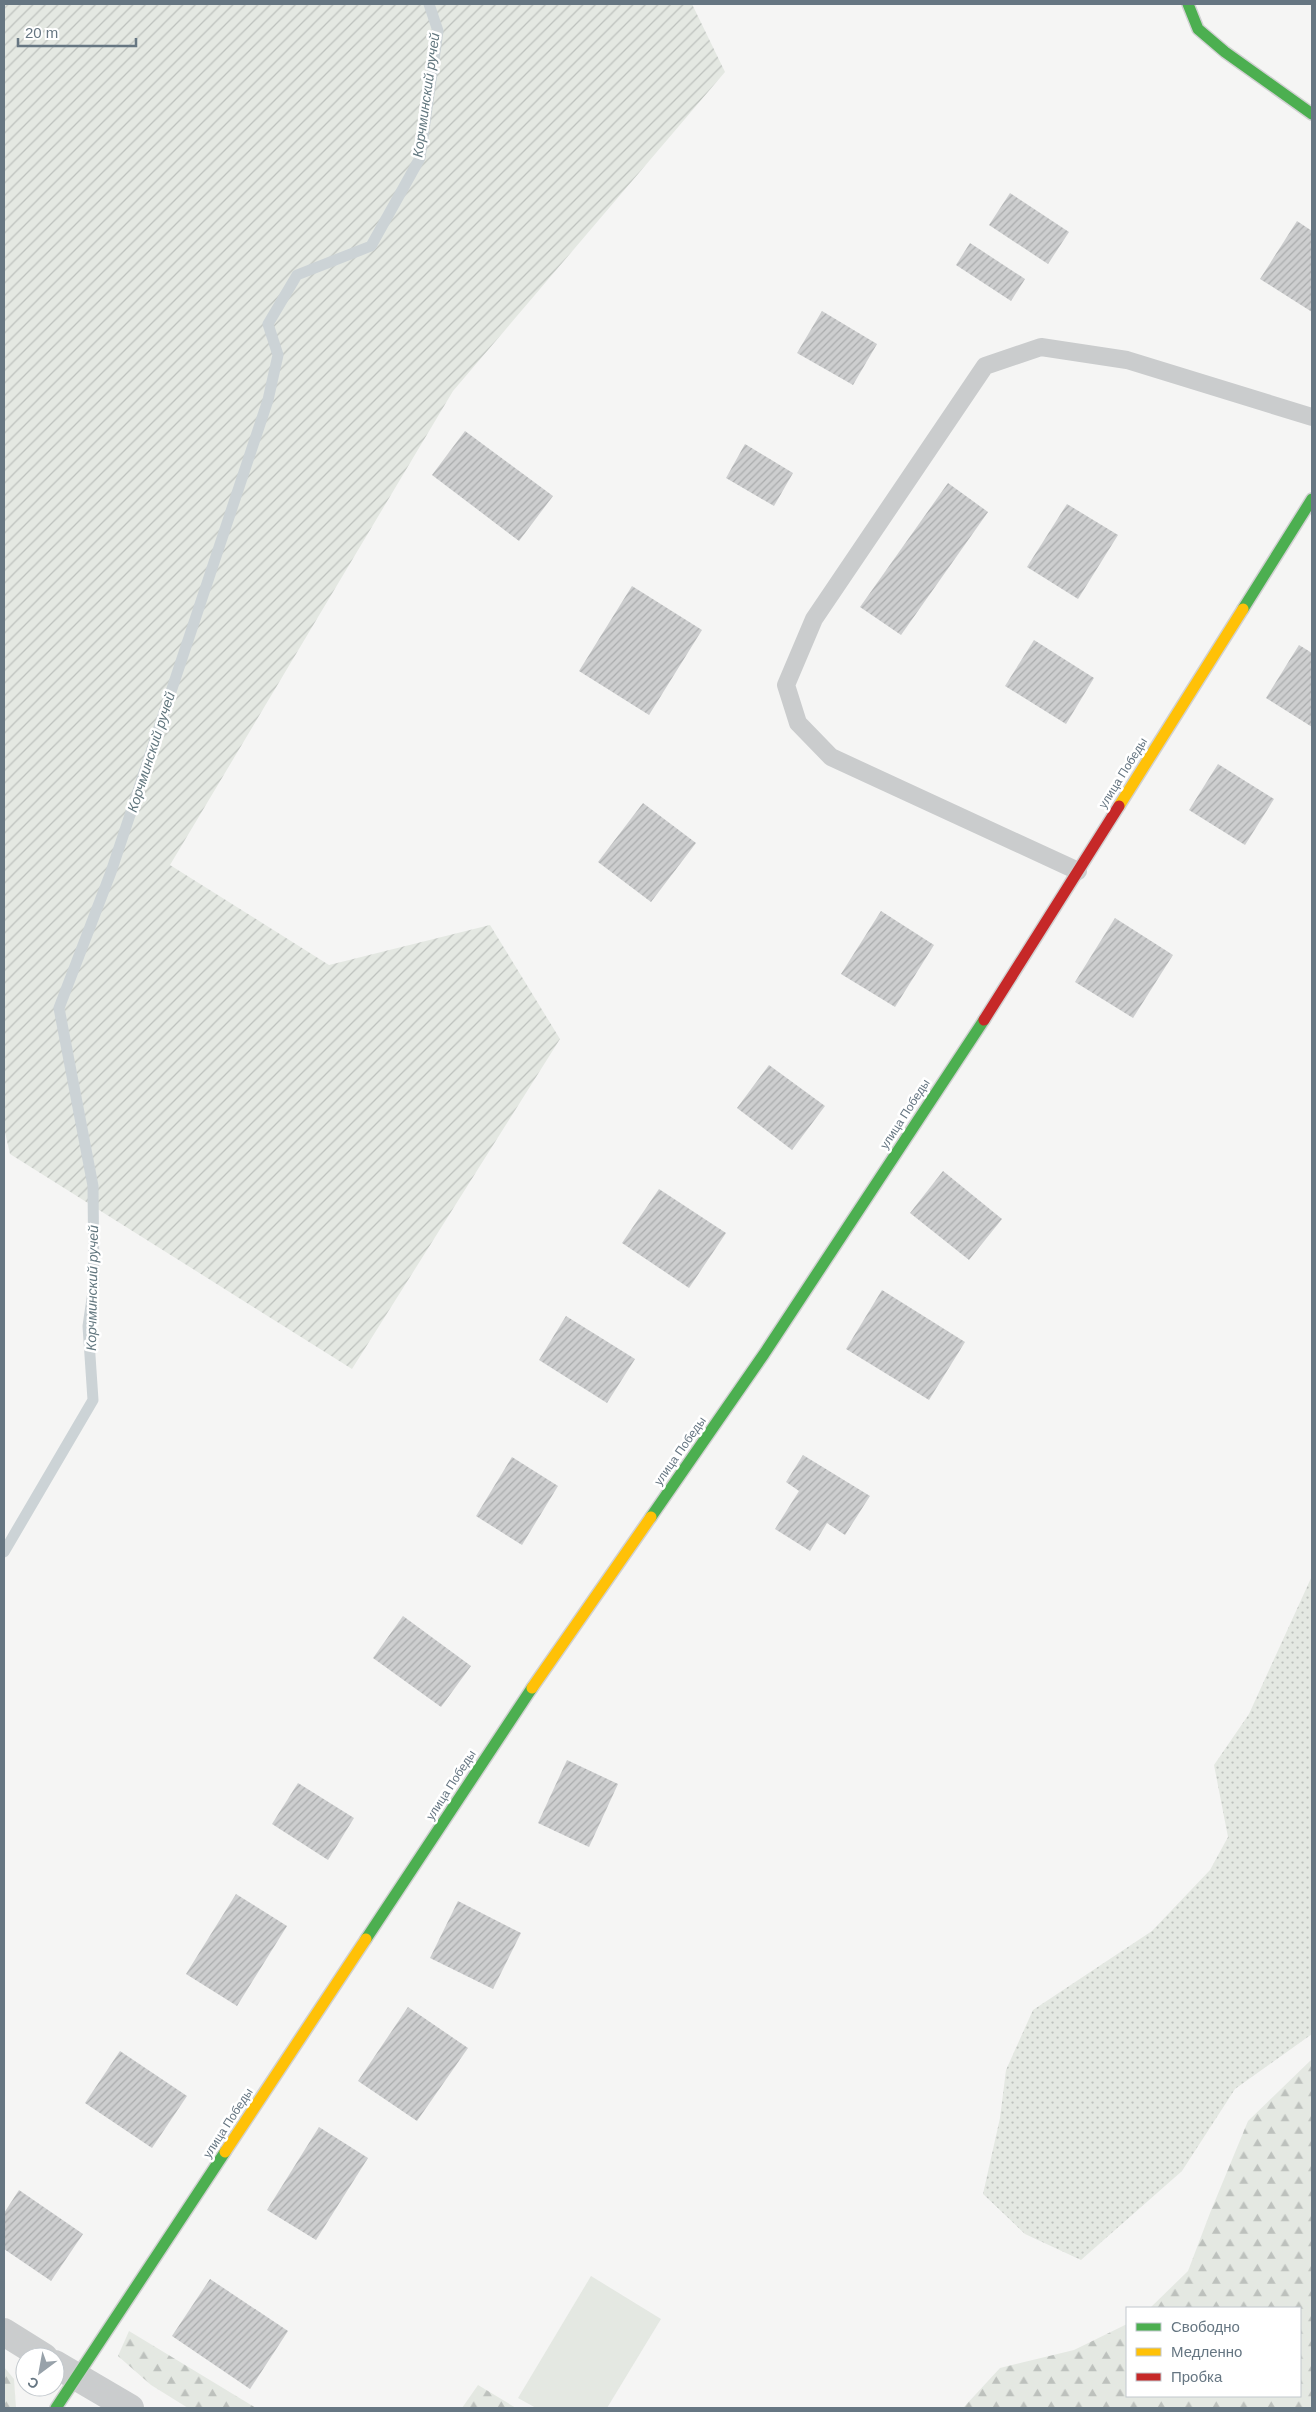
<svg xmlns="http://www.w3.org/2000/svg" width="1316" height="2412" viewBox="0 0 1316 2412" font-family="Helvetica,sans-serif">
  <defs>
    <pattern id="grass-dots" width="8" height="8" patternUnits="userSpaceOnUse" patternTransform="scale(1.25)"><rect width="8" height="8" fill="#e4e8e2"/><path d="M2 2h.1M6 6h.1" fill="none" stroke="#bdc1bd" stroke-width="1.8" stroke-linecap="round"/></pattern>
    <pattern id="forest-firs" width="22" height="20" patternUnits="userSpaceOnUse" patternTransform="scale(1.25)"><rect width="22" height="20" fill="#e4e8e2"/><path d="M5 1l3.5 6h-7zM16 11l3.5 6h-7z" fill="#bdc1bd"/></pattern>
    <pattern id="garden-furrows" width="10" height="10" patternUnits="userSpaceOnUse" patternTransform="scale(1.25)"><rect width="10" height="10" fill="#e4e8e2"/><path d="M-1 1l2-2M0 10L10 0M9 11l2-2" fill="none" stroke="#bdc1bd"/></pattern>
    <pattern id="building-hatch" width="6" height="6" patternUnits="userSpaceOnUse" patternTransform="scale(1.25)"><rect width="6" height="6" fill="#cdcecf"/><path d="M-1 1l2-2M0 6l6-6M5 7l2-2" fill="none" stroke="#aaacad"/></pattern>
  </defs>
  <rect width="100%" height="100%" fill="#f5f5f4"/>
  <path fill="url(#grass-dots)" d="M1312 1576V2034L1235 2089 1182 2171 1081 2260 1025 2234 983 2194 1000 2118 1006 2070 1033 2010 1152 1931 1210 1870 1228 1837 1214 1765 1249 1714Z"/>
  <g fill="url(#forest-firs)">
    <path d="M1312 2059V2408H963L1000 2368 1074 2350 1127 2324V2396H1300V2308H1150L1188 2271 1210 2213 1248 2121Z"/>
    <path d="M129 2331 256 2408H188L151 2385 118 2356Z"/>
    <path d="M4 2367 14 2379 16 2408H4Z"/>
    <path d="M478 2385 516 2408H462Z"/>
  </g>
  <path fill="#e4e8e2" d="M591 2276 661 2319 607 2408H536L518 2398Z"/>
  <path fill="url(#garden-furrows)" d="M4 4H692L725 72 453 391 170 865 329 965 490 925 560 1039 352 1369 10 1154 4 1128Z"/>
  <g fill="none" stroke-linecap="round" stroke-linejoin="round">
    <path stroke="#ccd3d6" stroke-width="11" d="M4 1552 93 1400 88 1326 94 1285 93 1186 59 1008 111 872 268 400 278 355 268 324 297 275 371 246 420 158 438 31 429 4"/>
  </g>
  <g fill="url(#building-hatch)">
    <path d="M1010 193 1069 232 1048 264 989 225Z"/>
    <path d="M1297 221 1312 231V312L1260 279Z"/>
    <path d="M970 243 1025 279 1011 301 956 265Z"/>
    <path d="M822 311 877 344 853 385 797 353Z"/>
    <path d="M465 431 553 496 519 541 432 475Z"/>
    <path d="M745 444 793 473 774 506 726 478Z"/>
    <path d="M948 483 988 512 901 635 860 607Z"/>
    <path d="M1067 504 1118 535 1078 599 1027 567Z"/>
    <path d="M632 586 702 630 649 715 579 671Z"/>
    <path d="M1034 640 1094 678 1066 724 1005 686Z"/>
    <path d="M1299 645 1312 653V727L1266 698Z"/>
    <path d="M1218 764 1274 799 1245 845 1189 810Z"/>
    <path d="M643 803 696 843 651 902 598 862Z"/>
    <path d="M881 911 934 945 895 1007 841 974Z"/>
    <path d="M1115 918 1173 955 1133 1018 1075 982Z"/>
    <path d="M769 1065 825 1106 792 1150 737 1108Z"/>
    <path d="M943 1171 1002 1219 969 1260 910 1213Z"/>
    <path d="M659 1189 726 1233 689 1288 622 1243Z"/>
    <path d="M882 1290 965 1342 929 1400 846 1349Z"/>
    <path d="M566 1316 635 1359 607 1403 539 1360Z"/>
    <path d="M803 1455 870 1496 845 1535 827 1523 810 1551 775 1529 799 1491 786 1482Z"/>
    <path d="M512 1457 558 1486 522 1545 476 1516Z"/>
    <path d="M403 1616 471 1666 441 1707 373 1658Z"/>
    <path d="M567 1760 618 1784 589 1847 538 1823Z"/>
    <path d="M298 1783 354 1818 328 1860 272 1824Z"/>
    <path d="M236 1894 287 1926 237 2006 186 1974Z"/>
    <path d="M458 1901 521 1933 493 1989 430 1958Z"/>
    <path d="M408 2007 468 2048 417 2121 358 2081Z"/>
    <path d="M120 2051 187 2096 152 2148 85 2103Z"/>
    <path d="M319 2127 368 2158 316 2240 267 2210Z"/>
    <path d="M19 2190 83 2234 51 2281 4 2249V2213Z"/>
    <path d="M210 2279 288 2331 250 2389 172 2336Z"/>
  </g>
  <g fill="none" stroke-linecap="round" stroke-linejoin="round">
    <g stroke="#d1d1d2" stroke-width="14">
      <g id="fast">
        <path d="M1188 4 1198 29 1225 52 1312 114"/>
        <path d="M1243 609 1312 499"/>
        <path d="M651 1517 764 1354 984 1020"/>
        <path d="M366 1939 532 1688"/>
        <path d="M56 2408 225 2152"/>
      </g>
    </g>
    <g stroke="#d1d1d2" stroke-width="14">
      <g id="slow">
        <path d="M1119 806 1243 609"/>
        <path d="M532 1688 651 1517"/>
        <path d="M225 2152 366 1939"/>
      </g>
    </g>
    <g stroke="#d1d1d2" stroke-width="14">
      <path id="jam" d="M984 1020 1119 806"/>
    </g>
    <path stroke="#cacccd" stroke-width="18" d="M1078 871 831 757 798 723 786 685 814 619 985 366 1041 347 1127 360 1312 417"/>
    <g stroke="#cacccd" stroke-width="28">
      <path d="M4 2332 44 2357"/>
      <path d="M55 2364 130 2408"/>
    </g>
    <use href="#fast" stroke="#4caf50" stroke-width="11"/>
    <use href="#slow" stroke="#ffc107" stroke-width="11"/>
    <use href="#jam" stroke="#c62828" stroke-width="11"/>
  </g>
  <g text-anchor="middle" stroke-width="5" stroke-linejoin="round" paint-order="stroke">
    <g font-size="12" fill="#667682" stroke="#fff">
      <text transform="translate(1123 773) rotate(-58)" y="4">улица Победы</text>
      <text transform="translate(905 1114) rotate(-57)" y="4">улица Победы</text>
      <text transform="translate(680 1451) rotate(-55)" y="4">улица Победы</text>
      <text transform="translate(451 1785) rotate(-57)" y="4">улица Победы</text>
      <text transform="translate(228 2123) rotate(-57)" y="4">улица Победы</text>
    </g>
    <g font-size="14" font-style="italic" fill="#62777f" stroke="#fff">
      <text transform="translate(426 95) rotate(-82)" y="5">Корчминский ручей</text>
      <text transform="translate(151 752) rotate(-72)" y="5">Корчминский ручей</text>
      <text transform="translate(92 1288) rotate(-89)" y="5">Корчминский ручей</text>
    </g>
  </g>
  <rect width="1316" height="2412" fill="none" stroke="#667682" stroke-width="10"/>
  <rect x="1126" y="2307" width="175" height="90" fill="#ffffff" stroke="#c2c8cd"/>
  <rect x="1136" y="2323" width="25" height="8" fill="#4caf50" stroke="#c2c8cd"/>
  <text x="1171" y="2332" font-size="15" fill="#667682">Свободно</text>
  <rect x="1136" y="2348" width="25" height="8" fill="#ffc107" stroke="#c2c8cd"/>
  <text x="1171" y="2357" font-size="15" fill="#667682">Медленно</text>
  <rect x="1136" y="2373" width="25" height="8" fill="#c62828" stroke="#c2c8cd"/>
  <text x="1171" y="2382" font-size="15" fill="#667682">Пробка</text>
  <g transform="translate(40 2372) rotate(212)"><circle r="24" fill="#ffffff" stroke="#c2c8cd"/>
  <path d="M0-4L9 19L0 12L-9 19Z" fill="#98a2aa"/>
  <text y="-8" font-size="14" font-weight="bold" text-anchor="middle" fill="#667682">С</text>
  </g>
  <path d="M18 38v8h118v-8" fill="none" stroke="#667682" stroke-width="2.5"/>
  <text x="25" y="38" font-size="15" fill="#667682" stroke="#ffffff" stroke-width="4" paint-order="stroke">20 m</text>
</svg>
